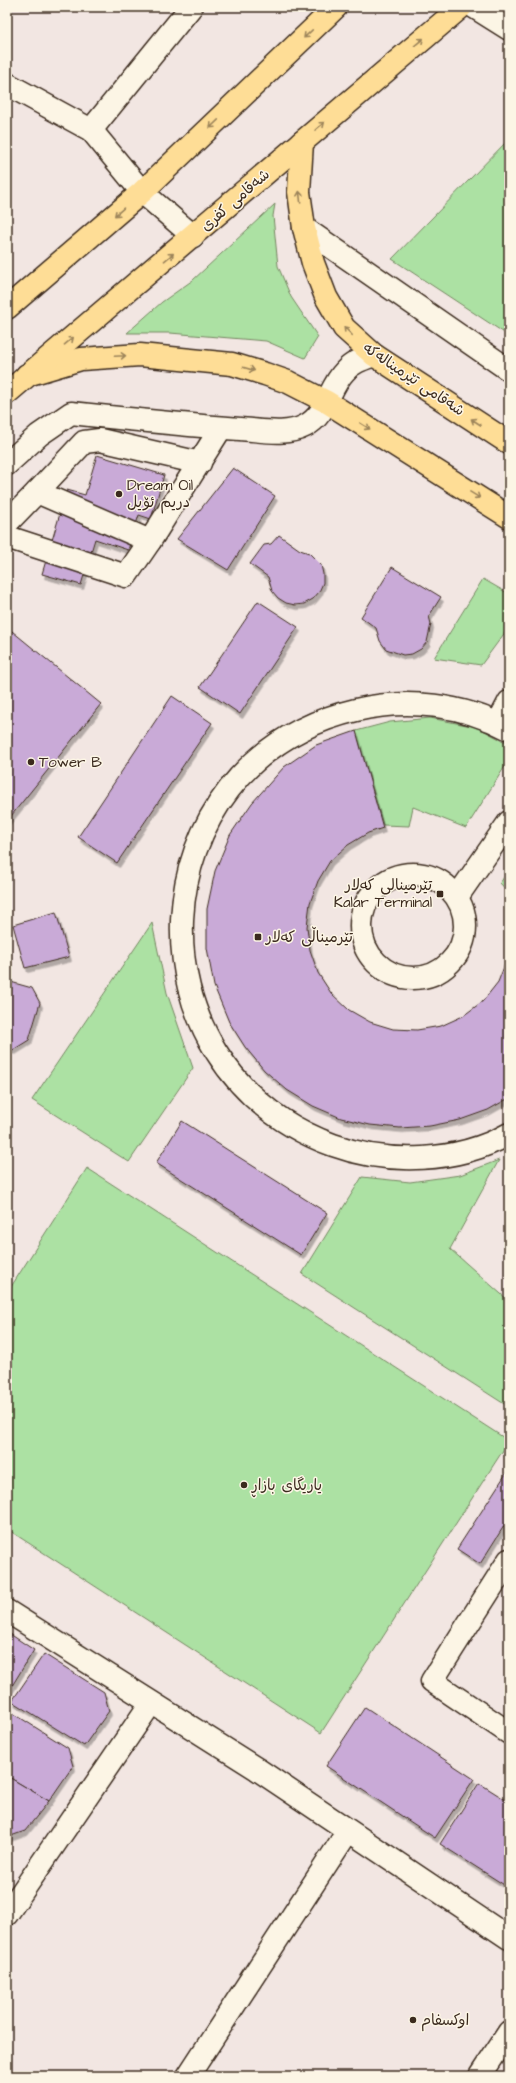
<svg xmlns="http://www.w3.org/2000/svg" width="516" height="2083" viewBox="0 0 516 2083" font-family="'Architects Daughter','Playpen Sans Arabic',sans-serif">
  <defs>
    <filter id="shadow"><feDropShadow dx="2.5" dy="4.5" stdDeviation="0" flood-color="#0004"/></filter>
  </defs>
  <rect width="100%" height="100%" fill="#f2e6e2"/>
  <filter id="ink" filterUnits="userSpaceOnUse"><feTurbulence type="fractalNoise" baseFrequency=".025" numOctaves="2"/><feDisplacementMap in="SourceGraphic" scale="8" xChannelSelector="R" yChannelSelector="G"/><feConvolveMatrix kernelMatrix="1 2 1 2 8 2 1 2 1" color-interpolation-filters="sRGB"/></filter>
  <g filter="url(#ink)">
    <g fill="#ace1a3" stroke="#748660">
      <path d="M509 139V336L392 259Z"/>
      <path d="M275 204 273 216 278 266 291 297 318 337 305 358 266 341 170 333H127L162 302 193 280Z"/>
      <path d="M483 579 509 594V627L481 665 434 658Z"/>
      <path d="M430 718 477 727 509 744V760L466 828 413 807 409 826 383 825 356 731 390 722Z"/>
      <path d="M509 870V893L500 883Z"/>
      <path d="M152 923 167 993 193 1068 129 1162 32 1100Z"/>
      <path d="M499 1160 450 1249 509 1301V1407L302 1274 362 1177 410 1182 460 1175Z"/>
      <path d="M87 1168 509 1441 321 1733 7 1529V1293Z"/>
    </g>
    <g fill="#c9aad7" stroke="#3b2a1e" filter="url(#shadow)">
      <path d="M97 455 164 475 151 519 139 515 128 550 95 539 81 585 42 574 67 490 85 495Z"/>
      <path d="M233 468 275 496 228 570 177 539Z"/>
      <path d="M279 535 300 550 309 553 321 565 323 574V583L319 592 313 599 304 604 295 605 286 603 278 598 272 591 268 577 250 564 264 545 271 544Z"/>
      <path d="M392 567 441 597 429 616 431 624 427 642 421 649 412 654 403 655 386 649 380 641 376 628 361 617Z"/>
      <path d="M258 601 298 627 240 714 200 687Z"/>
      <path d="M7 627 101 704 7 821Z"/>
      <path d="M172 696 212 723 117 863 78 837Z"/>
      <path d="M356 731 383 828 368 833 348 845 330 861 318 881 310 903 307 927 310 950 318 973 331 993 349 1010 370 1022 393 1029 417 1030 441 1026 463 1016 483 1001 498 982 509 954V1098L488 1110 460 1120 430 1126 400 1128 370 1125 341 1118 313 1106 287 1090 264 1070 245 1047 229 1022 214 986 207 948V909L215 871 230 835 252 803 284 767 316 745Z"/>
      <path d="M56 912 69 957 25 968 13 925Z"/>
      <path d="M7 981 32 988 40 1003 29 1040 13 1050 7 1048Z"/>
      <path d="M182 1121 327 1213 301 1255 156 1163Z"/>
      <path d="M509 1469V1518L480 1564 457 1549Z"/>
      <path d="M7 1632 34 1650 7 1694Z"/>
      <path d="M44 1654 104 1692 109 1711 84 1746 12 1701Z"/>
      <path d="M365 1707 474 1779 435 1838 326 1766Z"/>
      <path d="M8 1710 68 1748 73 1766 49 1801 7 1776Z"/>
      <path d="M7 1776 49 1801 25 1831 8 1837Z"/>
      <path d="M479 1783 509 1802V1888L440 1844Z"/>
    </g>
    <g fill="none" stroke-linecap="round" stroke-linejoin="round">
      <g stroke="#3b2a1e" stroke-width="25">
        <g id="minor">
          <path d="M474 7 509 29"/>
          <path d="M7 84 91 130 142 192 193 236"/>
          <path d="M91 130 191 7"/>
          <path d="M304 228 509 370"/>
          <path d="M7 464 39 435 71 413C127 419 183 425 240 429 260 430 286 436 305 426 328 414 328 388 345 371 353 362 363 359 374 355"/>
          <path d="M37 492 84 442 100 440 200 463"/>
          <path d="M7 523 37 492 150 541"/>
          <path d="M7 537 126 576 150 541 221 428"/>
          <path d="M498 723 509 702"/>
          <path d="M509 729C462 704 407 698 356 710 135 762 121 1067 333 1145 388 1165 457 1163 509 1134"/>
          <circle cx="413" cy="926" r="52"/>
          <path d="M457 897 509 822"/>
          <path d="M509 1560 432 1681 509 1733"/>
          <path d="M7 1611 257 1769 509 1938"/>
          <path d="M7 1914 151 1703"/>
          <path d="M188 2076 348 1831"/>
          <path d="M480 2076 509 2032"/>
        </g>
      </g>
      <g stroke="#3b2a1e" stroke-width="25">
        <g id="major">
          <path d="M302 142 299 192 304 228 313 263 326 297 344 328 374 355 509 443"/>
          <path d="M27 375 81 359 140 355 232 364 265 374 288 382 327 402 509 517"/>
        </g>
      </g>
      <g stroke="#3b2a1e" stroke-width="25">
        <g id="highway">
          <path d="M7 308 142 192 336 7"/>
          <path d="M7 393 461 7"/>
        </g>
      </g>
      <use href="#minor" stroke="#fcf5e5" stroke-width="22"/>
      <use href="#major" stroke="#fedd96" stroke-width="22"/>
      <use href="#highway" stroke="#fedd96" stroke-width="22"/>
    </g>
    <defs><path id="oneway-shaft" d="M-6 0H5M1.5-3L5.5 0L1.5 3" fill="none" stroke-width="1.6" stroke-linecap="round" stroke-linejoin="round"/></defs>
    <g stroke="#9c845a">
      <use href="#oneway-shaft" transform="translate(308 34) rotate(136)"/>
      <use href="#oneway-shaft" transform="translate(419 42) rotate(-40)"/>
      <use href="#oneway-shaft" transform="translate(214 124) rotate(136)"/>
      <use href="#oneway-shaft" transform="translate(320 126) rotate(-40)"/>
      <use href="#oneway-shaft" transform="translate(300 197) rotate(-96)"/>
      <use href="#oneway-shaft" transform="translate(119 212) rotate(139)"/>
      <use href="#oneway-shaft" transform="translate(169 257) rotate(-40)"/>
      <use href="#oneway-shaft" transform="translate(348 331) rotate(-134)"/>
      <use href="#oneway-shaft" transform="translate(69 341) rotate(-40)"/>
      <use href="#oneway-shaft" transform="translate(120 356) rotate(-3)"/>
      <use href="#oneway-shaft" transform="translate(249 369) rotate(16)"/>
      <use href="#oneway-shaft" transform="translate(476 422) rotate(-147)"/>
      <use href="#oneway-shaft" transform="translate(365 426) rotate(32)"/>
      <use href="#oneway-shaft" transform="translate(475 495) rotate(32)"/>
    </g>
  </g>
  <g fill="#3b2a1e" stroke="#fcf5e5" stroke-width="1.5">
    <circle cx="119" cy="494" r="4"/>
    <circle cx="31" cy="762" r="4"/>
    <rect x="436" y="890" width="8" height="8" rx="2"/>
    <rect x="254" y="933" width="8" height="8" rx="2"/>
    <circle cx="244" cy="1485" r="4"/>
    <circle cx="413" cy="2020" r="4"/>
  </g>
  <g text-anchor="middle" stroke-width="3" stroke-linejoin="round" paint-order="stroke">
    <g font-size="15" fill="#3b2a1e" stroke="#fcf5e5">
      <text transform="translate(235 200) rotate(-41)" y="5">شەقامی کفری</text>
      <text transform="translate(414 379) rotate(34)" y="5">شەقامی تێرمینالەکە</text>
    </g>
    <g font-size="15" fill="#3b2a1e" stroke="#fcf5e5" text-anchor="start">
      <text x="127" y="490">Dream Oil<tspan x="127" dy="17">دریم ئۆیل</tspan></text>
      <text x="39" y="767">Tower B</text>
      <text x="432" y="890" text-anchor="end">تێرمینالی کەلار<tspan x="432" dy="17">Kalar Terminal</tspan></text>
      <text x="266" y="942">تێرمیناڵی کەلار</text>
      <text x="252" y="1490">یاریگای بازاڕ</text>
      <text x="421" y="2025">اوكسفام</text>
    </g>
  </g>
  <rect width="516" height="2083" fill="none" stroke="#fcf5e5" stroke-width="24"/>
  <rect x="12" y="12" width="492" height="2059" fill="none" stroke="#3b2a1e" stroke-width="1.5" filter="url(#ink)"/>
</svg>
